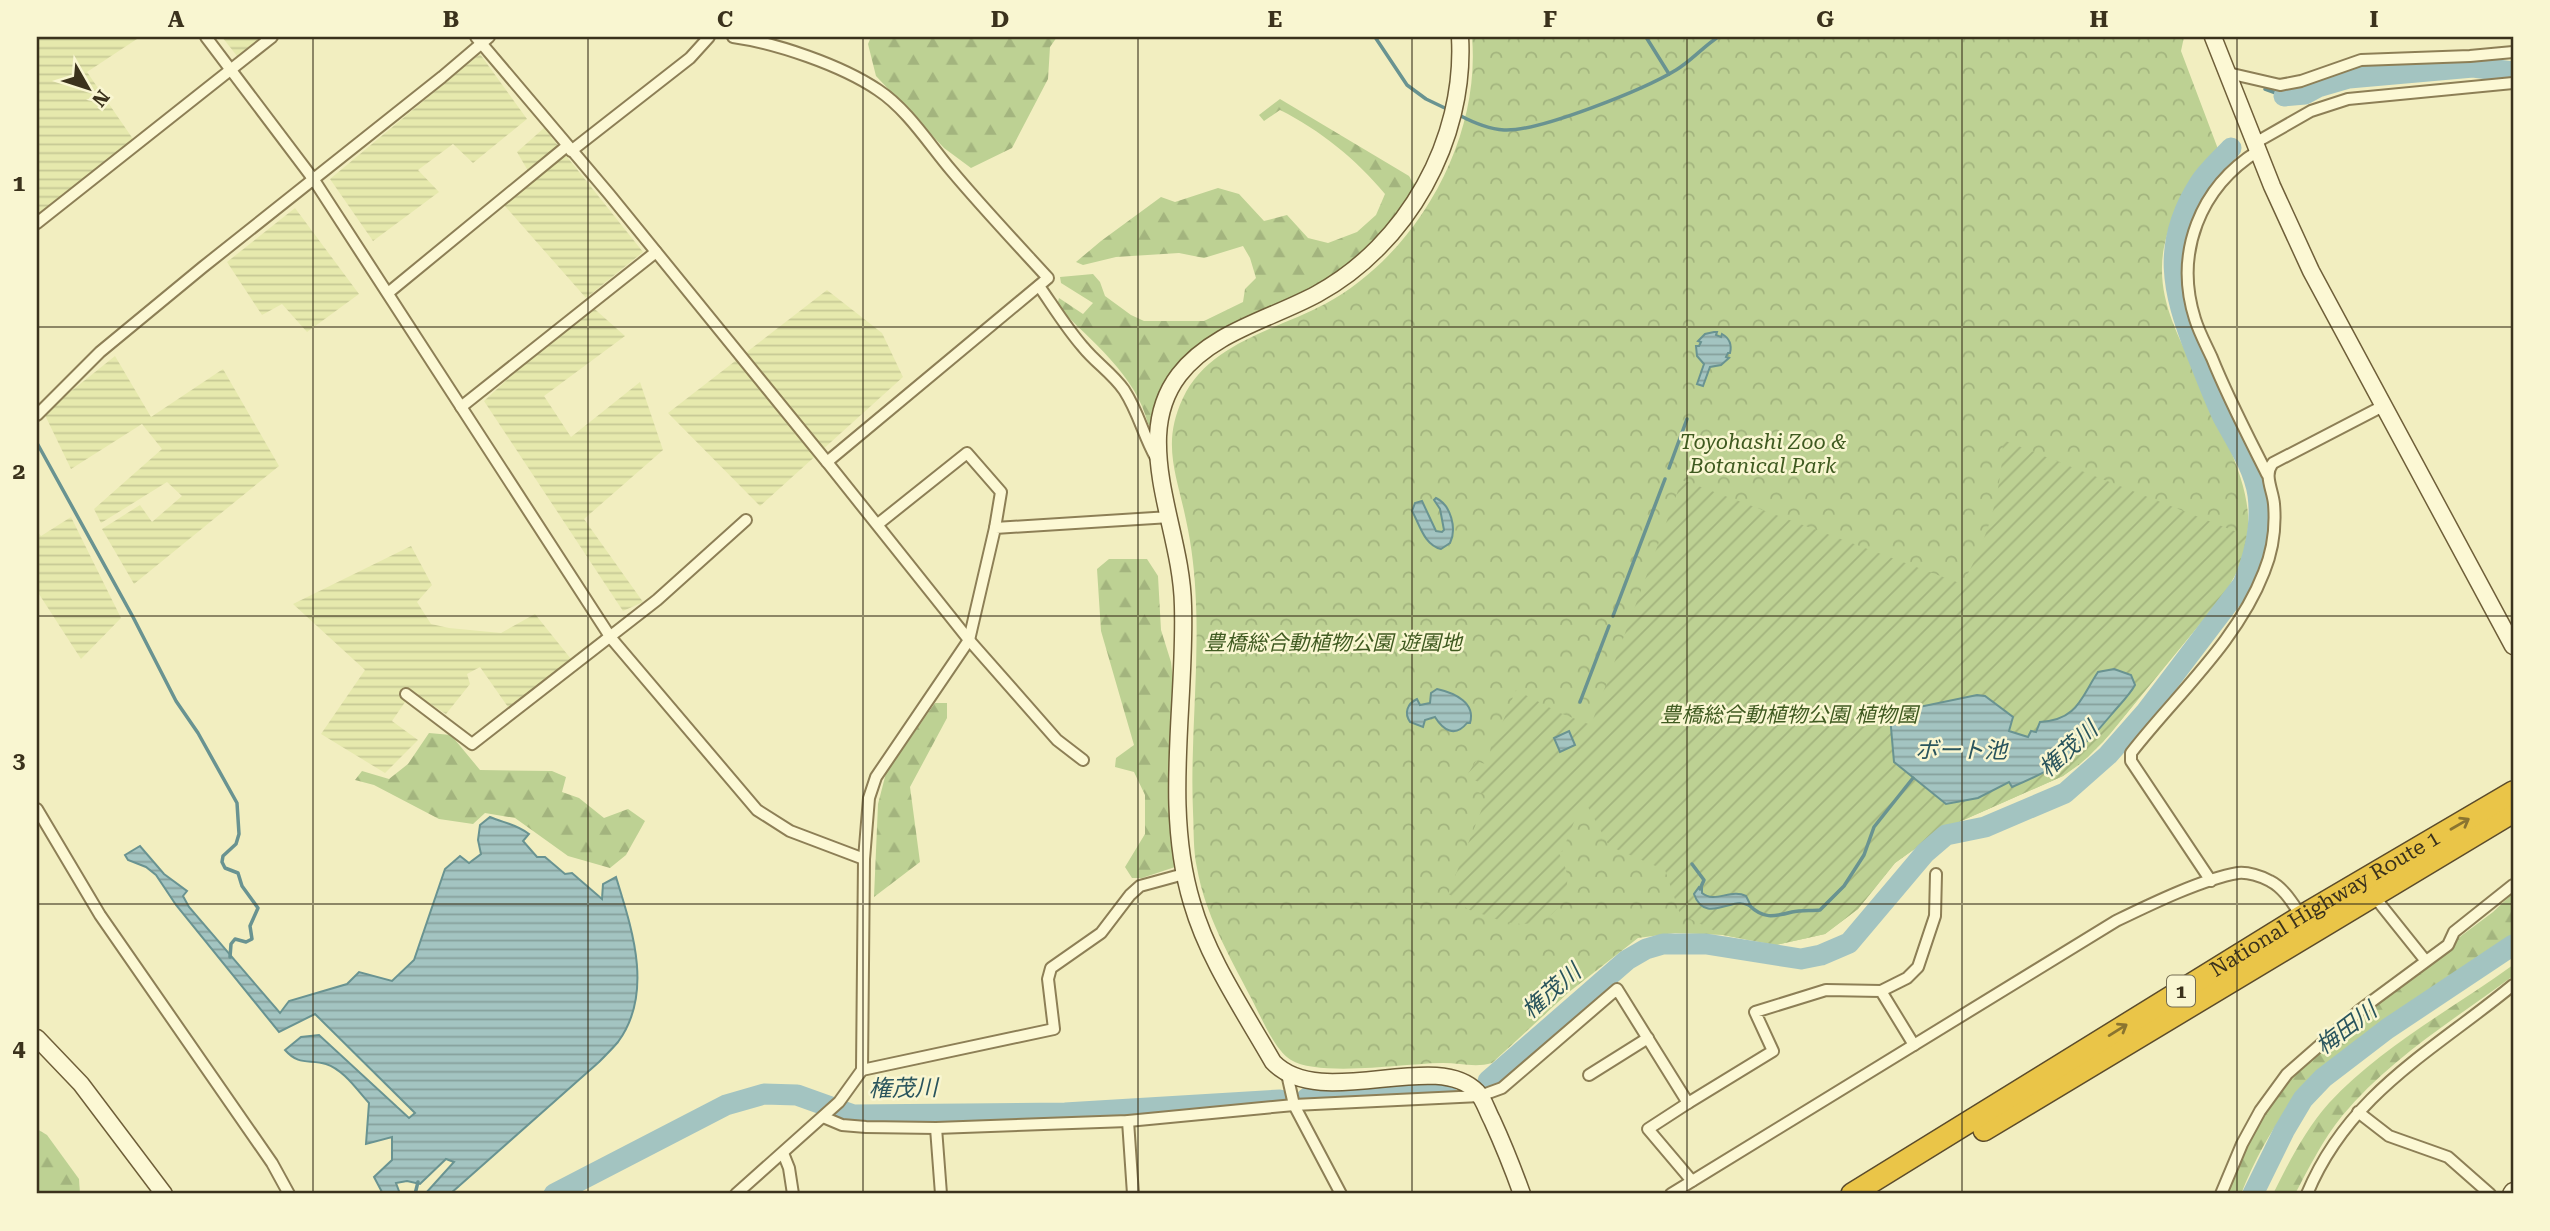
<svg xmlns="http://www.w3.org/2000/svg" width="2550" height="1231" viewBox="0 0 2550 1231" font-family="'Roboto Serif','Noto Sans JP',serif">
  <defs>
    <pattern id="farmland-rules" width="6" height="5" patternUnits="userSpaceOnUse" patternTransform="scale(1.75)"><rect width="6" height="5" fill="#e6e9ad"/><path d="M0 2.5h6" fill="none" stroke="#c6c894"/></pattern>
    <pattern id="forest-firs" width="22" height="20" patternUnits="userSpaceOnUse" patternTransform="scale(1.75)"><rect width="22" height="20" fill="#bdd193"/><path d="M5 1l3.5 6h-7zM16 11l3.5 6h-7z" fill="#a3b47e"/></pattern>
    <pattern id="park-crowns" width="20" height="18" patternUnits="userSpaceOnUse" patternTransform="scale(1.75)"><rect width="20" height="18" fill="#bdd193"/><path d="M2 6a3 3 0 1 1 6 0M12 15a3 3 0 1 1 6 0" fill="none" stroke="#a3b47e"/></pattern>
    <pattern id="garden-furrows" width="10" height="10" patternUnits="userSpaceOnUse" patternTransform="scale(1.75)"><rect width="10" height="10" fill="#bdd193"/><path d="M-1 1l2-2M0 10L10 0M9 11l2-2" fill="none" stroke="#a3b47e"/></pattern>
    <pattern id="water-rules" width="6" height="5" patternUnits="userSpaceOnUse" patternTransform="scale(1.75)"><rect width="6" height="5" fill="#a3c4c1"/><path d="M0 2.5h6" fill="none" stroke="#86a09c"/></pattern>
  </defs>
  <rect width="100%" height="100%" fill="#f2eec0"/>
  <g fill="url(#farmland-rules)">
    <path d="M37 37H140L87 72 133 139 37 222Z"/>
    <path d="M222 37H261L237 56Z"/>
    <path d="M480 54 527 119 473 163 453 144 418 170 439 192 373 241 330 179Z"/>
    <path d="M544 128 643 252 586 298 504 205 531 176 517 152Z"/>
    <path d="M295 208 359 294 307 332 282 304 262 315 227 262Z"/>
    <path d="M827 290 882 333 903 377 760 506 668 413Z"/>
    <path d="M589 304 625 336 544 396 571 437 640 382 663 450 584 519 643 602 623 611 484 401Z"/>
    <path d="M115 356 151 417 223 369 279 466 134 584 102 529 140 505 152 522 182 496 167 482 101 523 94 509 162 449 142 424 71 469 44 413Z"/>
    <path d="M71 517 121 618 81 659 37 591V531L41 536Z"/>
    <path d="M411 546 432 585 417 602 431 624 449 628 501 633 535 614 571 659 508 707 480 667 467 674 470 684 446 714 412 692 392 721 418 740 385 773 321 734 365 670 293 604Z"/>
  </g>
  <g fill="url(#forest-firs)">
    <path d="M871 37H1057L1050 47 1048 79 1012 148 971 168 944 148 876 76 868 44Z"/>
    <path d="M1280 99 1409 176 1415 186 1411 198 1364 253 1316 288 1213 338 1151 426 1148 424C1137 376 1090 340 1057 306L1059 298 1083 314 1093 303 1061 283 1060 277 1093 274 1100 282 1105 296 1131 315 1144 321H1204L1243 302 1245 289 1256 278 1250 258 1243 246 1204 258 1179 253 1116 257 1083 265 1076 262 1101 241 1161 197 1175 202 1218 188 1239 194 1264 221 1287 215 1308 238 1328 243 1357 232 1376 215 1385 194C1356 159 1320 130 1280 110L1264 121 1259 115Z"/>
    <path d="M1109 559H1147L1158 576 1161 630 1171 662 1174 688 1169 798 1177 857 1175 867 1142 878H1132L1125 867 1145 834V795L1134 772 1115 767 1116 758 1134 745 1101 631 1097 569Z"/>
    <path d="M935 703H947V718L910 787 920 862 874 897 878 804 886 773Z"/>
    <path d="M429 733 451 735 480 770 552 771 566 777 562 792 579 798 604 818 628 809 645 821 626 855 610 868 568 856 515 818 485 813 473 824 439 819 374 785 355 780 362 771 389 779 408 764Z"/>
    <path d="M2513 893V935C2495 948 2477 964 2458 977 2442 988 2423 994 2406 1005 2325 1060 2278 1101 2241 1194H2224L2267 1099 2381 996 2493 912Z"/>
    <path d="M2513 965V976C2455 1019 2389 1059 2342 1116 2323 1139 2309 1168 2295 1194H2273C2289 1162 2305 1130 2329 1103 2381 1047 2452 1009 2513 965Z"/>
    <path d="M37 1129 47 1135 79 1179 80 1194H37Z"/>
  </g>
  <path fill="url(#park-crowns)" d="M1472 37H2184L2181 51 2218 149C2209 160 2198 170 2191 182 2176 205 2162 240 2162 267 2161 303 2178 337 2194 368 2207 392 2217 416 2227 441 2251 501 2260 534 2225 593L2103 742 2080 764 2063 776 1941 830 1895 863 1858 909 1825 934 1776 945 1723 935 1675 933 1638 938 1569 992 1492 1063C1476 1068 1459 1063 1443 1063 1427 1063 1411 1065 1395 1066 1370 1068 1311 1073 1291 1060 1274 1050 1260 1014 1250 996 1229 955 1205 914 1197 868 1193 850 1194 831 1193 812 1190 742 1199 673 1196 603 1195 575 1192 547 1186 520 1177 475 1161 444 1183 398 1209 343 1276 330 1325 304 1416 255 1481 141 1472 37Z"/>
  <path fill="url(#garden-furrows)" d="M2003 440 2247 536 2238 570 2225 593 2110 734 2088 757 2063 776 1941 830 1895 863 1858 909 1825 934 1776 945 1723 935 1680 914 1665 870 1609 846 1588 807 1578 812 1562 852 1557 850C1568 868 1571 882 1562 901 1546 932 1511 926 1485 915 1479 913 1470 911 1465 907 1458 903 1456 897 1448 894L1487 796 1476 791 1479 782 1466 777 1476 761 1485 764 1516 690 1560 713 1591 725 1682 480 1962 584C1988 540 2002 491 2003 440Z"/>
  <g fill="url(#water-rules)" stroke="#699391" stroke-width="2">
    <path d="M1714 332H1717L1716 335 1721 337 1722 334C1729 338 1732 345 1730 353H1728L1726 357 1729 358 1721 365 1710 367 1703 386 1697 384 1704 364 1697 356 1696 346H1699L1701 342 1698 341 1705 334Z"/>
    <path d="M1436 498C1451 505 1457 529 1450 543L1441 549C1424 545 1420 525 1412 511L1415 503 1422 501 1436 531 1442 532 1444 530 1440 509 1434 500Z"/>
    <path d="M2114 669 2131 675 2135 685C2129 696 2119 705 2111 715 2080 753 2058 768 2012 787L2009 782 1978 798 1946 804 1894 762 1890 716 1893 712 1901 707 1905 710 1977 695 1985 696 2013 717 2009 731 2028 737 2031 731 2036 732 2040 722C2078 720 2081 697 2098 672Z"/>
    <path d="M1437 689C1455 693 1476 703 1470 723H1467C1455 738 1443 730 1435 717L1425 720 1423 727 1410 722C1404 713 1407 704 1417 699L1420 705 1430 703 1431 693Z"/>
    <path d="M1569 731 1575 745 1560 752 1554 738Z"/>
    <path d="M490 817C504 823 516 824 529 834L523 841 537 857H545L565 874 572 873 602 899 603 884 616 877C632 929 654 993 618 1042 612 1049 605 1056 599 1062L450 1194H425L454 1162 446 1159 420 1184 407 1181 396 1183 400 1194H383L374 1177 392 1160V1137L366 1144 369 1103C357 1090 344 1070 326 1064 309 1059 299 1066 285 1050L301 1037 319 1035 409 1118 415 1113 315 1014 279 1032 176 905 156 875 146 867 128 860 125 855 140 846 164 874 187 891 183 896 189 907 280 1013 289 1001 347 984 359 972 392 981 414 960 445 869 460 856 469 863 481 854 478 840 480 825Z"/>
    <path d="M1699 887 1702 888V893C1715 904 1731 888 1746 896L1751 906C1749 906 1742 903 1740 903 1724 904 1703 920 1694 894Z"/>
  </g>
  <g fill="none" stroke-linecap="round" stroke-linejoin="round">
    <g stroke="#699391" stroke-width="3.5">
      <path d="M1375 37 1407 85 1426 99 1449 110"/>
      <path d="M1646 37 1669 74"/>
      <path d="M2265 89 2284 96"/>
      <path d="M1459 115C1474 123 1488 129 1504 130 1539 132 1645 89 1676 70 1691 61 1703 47 1718 37"/>
      <path d="M37 443 133 617 176 701 198 733 237 803 239 834 236 844 223 856 222 862 225 868 238 873 242 886 258 908 250 926 252 939 246 942 235 939 231 944 230 957"/>
      <path d="M1669 468 1687 419"/>
      <path d="M1613 616 1665 479"/>
      <path d="M1580 702 1609 626"/>
      <path d="M1692 864 1704 880 1700 889"/>
      <path d="M1749 905C1763 919 1773 917 1792 912 1801 910 1811 911 1820 910L1844 886 1864 855 1874 827 1913 778"/>
      <path d="M415 1194 418 1182"/>
    </g>
    <g stroke="#a3c4c1" stroke-width="21">
      <path d="M2284 96 2305 94 2318 87 2349 78 2473 67 2513 72"/>
      <path d="M1488 1081 1627 960 1646 949 1663 944H1706L1801 959 1821 955 1849 943 1925 853 1946 835 1985 827 2065 793 2108 755 2145 713 2243 584C2254 557 2262 525 2258 495 2254 468 2236 441 2223 417 2213 396 2205 374 2196 352 2172 291 2161 244 2199 184 2207 171 2220 160 2231 148"/>
      <path d="M1307 1098 1446 1089"/>
      <path d="M554 1194 726 1105 764 1094 797 1095 853 1115 1065 1113 1280 1100"/>
      <path d="M2253 1194 2284 1131 2303 1099 2323 1078 2387 1029 2513 945"/>
    </g>
    <g stroke="#8d7f56" stroke-width="14">
      <g id="street">
        <path d="M206 37 314 180 611 638 757 810 790 831 864 859"/>
        <path d="M476 37 609 194 827 462"/>
        <path d="M733 37C776 43 841 65 878 90 907 109 929 144 951 170 982 207 1015 242 1048 278L827 462 969 640 1057 740 1083 760"/>
        <path d="M2228 73 2280 85 2301 81 2361 60 2470 56 2513 52"/>
        <path d="M2255 143 2311 111 2348 99 2513 83"/>
        <path d="M571 151 690 58 709 37"/>
        <path d="M2258 151C2200 187 2174 253 2195 319 2199 332 2206 345 2212 358 2228 398 2248 436 2267 474"/>
        <path d="M37 223 272 37"/>
        <path d="M1039 286C1053 306 1067 329 1083 347 1096 363 1112 373 1124 390 1139 413 1143 435 1156 458"/>
        <path d="M388 293 567 146"/>
        <path d="M461 407 656 252"/>
        <path d="M37 415 100 352 203 267 442 77 489 37"/>
        <path d="M878 524 967 453 1001 492 995 528"/>
        <path d="M406 694 472 744 657 600 746 520"/>
        <path d="M37 809 100 915 272 1163 289 1194"/>
        <path d="M2211 881 2131 761V753C2176 695 2237 642 2264 572 2273 550 2276 528 2274 504 2273 490 2263 475 2273 463L2383 406"/>
        <path d="M2373 895 2425 960"/>
        <path d="M1881 991 1907 978 1918 967 1935 916 1936 874"/>
        <path d="M862 1070 1054 1029 1048 979 1051 968 1101 933 1130 895 1140 886 1184 874"/>
        <path d="M1287 1074 1294 1105 1341 1194"/>
        <path d="M1589 1075 1648 1038"/>
        <path d="M1688 1103 1648 1129 1692 1181"/>
        <path d="M2358 1112 2389 1136 2448 1157 2490 1194"/>
        <path d="M823 1117 842 1125 866 1127 936 1128 1128 1121 1294 1105 1480 1096 1502 1088 1617 989 1688 1103 1773 1051 1755 1012 1826 990 1881 991 1914 1045"/>
        <path d="M1128 1121 1133 1194"/>
        <path d="M936 1128 941 1194"/>
        <path d="M783 1153 789 1168 793 1194"/>
        <path d="M736 1194 839 1102 862 1070 864 859 869 798 876 777 969 640 995 528 1170 517"/>
        <path d="M1671 1194 2116 921C2149 905 2202 879 2238 873 2248 872 2261 876 2270 881 2284 888 2293 904 2302 917"/>
        <path d="M2221 1194 2242 1144 2260 1111 2287 1074 2360 1010 2448 945 2454 932 2513 885"/>
        <path d="M2307 1194C2349 1093 2433 1051 2513 985"/>
      </g>
    </g>
    <g stroke="#6f5f39" stroke-width="19">
      <g id="secondary">
        <path d="M1460 37C1466 140 1407 245 1317 294 1271 319 1212 332 1179 375 1166 392 1159 414 1158 436 1156 493 1182 548 1183 606 1186 704 1163 807 1192 903 1208 959 1244 1011 1273 1062 1321 1112 1436 1048 1477 1092 1484 1099 1487 1111 1492 1120 1503 1144 1513 1169 1522 1194"/>
        <path d="M2213 37 2272 186 2311 271 2513 646"/>
        <path d="M37 1038 81 1084 164 1194"/>
        <path d="M2511 1194 2513 1191"/>
      </g>
    </g>
    <g stroke="#5b4b2b" stroke-width="24">
      <g id="highway">
        <path d="M1984 1130 2513 812"/>
        <path id="s1" d="M1852 1194 2302 916 2513 792"/>
      </g>
    </g>
    <use href="#street" stroke="#fcf8d4" stroke-width="10"/>
    <use href="#secondary" stroke="#fcf8d4" stroke-width="16"/>
    <use href="#highway" stroke="#eac548" stroke-width="21"/>
  </g>
  <defs><path id="oneway-shaft" d="M-6 0H5M1.5-3L5.5 0L1.5 3" fill="none" stroke-width="1.6" stroke-linecap="round" stroke-linejoin="round" transform="scale(1.75)"/></defs>
  <g stroke="#8a7430">
    <use href="#oneway-shaft" transform="translate(2460 824) rotate(-30)"/>
    <use href="#oneway-shaft" transform="translate(2118 1030) rotate(-32)"/>
  </g>
  <path fill="none" stroke="#3b321c" stroke-width="2" stroke-opacity="0.55" d="M313 37V1194M588 37V1194M863 37V1194M1138 37V1194M1412 37V1194M1687 37V1194M1962 37V1194M2237 37V1194M37 327H2513M37 616H2513M37 904H2513"/>
  <g text-anchor="middle" stroke-width="5" stroke-linejoin="round" paint-order="stroke">
    <rect fill="#f9f6d1" stroke="#746d52" stroke-width="2" x="2167" y="975.5" width="28" height="31" rx="5"/>
    <g font-size="19" font-weight="bold" fill="#3b321c">
      <text x="2181" y="998">1</text>
    </g>
    <g font-size="21" font-style="italic" fill="#3f5a20" stroke="#f9f6d1">
      <text x="1763" y="449">Toyohashi Zoo &amp;<tspan x="1763" dy="24">Botanical Park</tspan></text>
      <text x="1333" y="650">豊橋総合動植物公園 遊園地</text>
      <text x="1789" y="722">豊橋総合動植物公園 植物園</text>
    </g>
    <g font-size="21" fill="#3b321c" stroke="#f9f6d1">
      <text dy="7" stroke="none"><textPath href="#s1" startOffset="555">National Highway Route 1</textPath></text>
    </g>
    <g font-size="23" font-style="italic" fill="#2a555d" stroke="#f9f6d1">
      <text transform="translate(2068 749) rotate(-42)" y="8">権茂川</text>
      <text x="1961" y="758">ボート池</text>
      <text transform="translate(1551 991) rotate(-41)" y="8">権茂川</text>
      <text transform="translate(2346 1028) rotate(-37)" y="8">梅田川</text>
      <text transform="translate(903 1088) rotate(-1)" y="8">権茂川</text>
    </g>
  </g>
  <rect width="2550" height="1231" fill="none" stroke="#f9f6d1" stroke-width="77"/>
  <g transform="translate(88 88) rotate(129)" stroke="#f9f6d1" stroke-width="5" paint-order="stroke">
  <path d="M0-5L12 26L0 18L-12 26Z" fill="#3b321c"/>
  <text y="-10" font-size="19" font-weight="bold" text-anchor="middle" fill="#3b321c">N</text>
  </g>
  <rect x="38" y="38" width="2474" height="1154" fill="none" stroke="#3b321c" stroke-width="2.5"/>
  <g font-size="23" text-anchor="middle" font-weight="bold" fill="#3b321c">
    <text x="176" y="27">A</text>
    <text x="451" y="27">B</text>
    <text x="725" y="27">C</text>
    <text x="1000" y="27">D</text>
    <text x="1275" y="27">E</text>
    <text x="1550" y="27">F</text>
    <text x="1825" y="27">G</text>
    <text x="2099" y="27">H</text>
    <text x="2374" y="27">I</text>
    <text x="19" y="191">1</text>
    <text x="19" y="479">2</text>
    <text x="19" y="768">3</text>
    <text x="19" y="1056">4</text>
  </g>
</svg>
